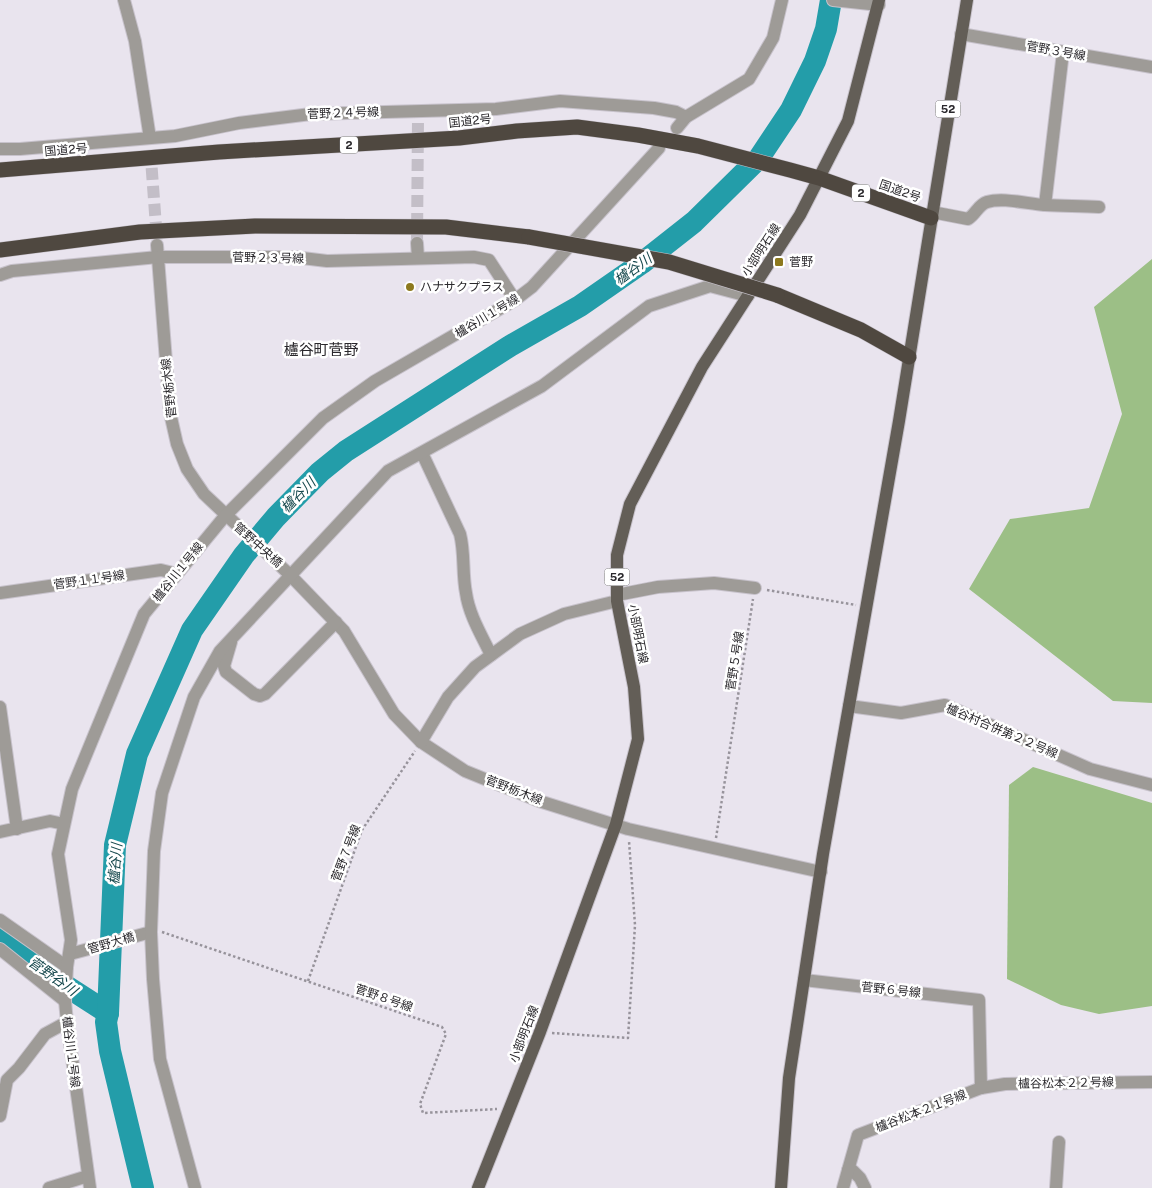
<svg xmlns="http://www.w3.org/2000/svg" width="1152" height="1188" viewBox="0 0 1152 1188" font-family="'Public Sans','Noto Sans JP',sans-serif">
  <rect width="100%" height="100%" fill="#e9e4ee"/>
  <g fill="#9cbf86">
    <path d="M1152 259V703L1113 701 969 589 1010 519 1089 508 1122 414 1094 307Z"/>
    <path d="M1033 767 1152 803V1006L1099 1014 1061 1005 1007 979 1009 785Z"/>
  </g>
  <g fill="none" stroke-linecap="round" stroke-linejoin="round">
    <g stroke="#239da9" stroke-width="22">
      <path d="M0 935 49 975 108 1013"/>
      <path d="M143 1188 110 1051 106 1022 108 1013 115 845 137 754 192 630 244 555 276 517 320 472 346 451 510 346 580 306 642 263 694 222 759 158 791 110 815 61 826 29 831 0"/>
    </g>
    <g stroke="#c3bec7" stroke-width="12" stroke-dasharray="12 6" stroke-linecap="butt">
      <path d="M149 132 157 240"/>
      <path d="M417 243 418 119"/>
    </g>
    <g stroke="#c7c2cb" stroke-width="14">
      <g id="minor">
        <path d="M124 0 135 41 149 132"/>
        <path d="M833 0 879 5"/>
        <path d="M961 34 1152 67"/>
        <path d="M677 128 686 117 749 79 773 38 782 0"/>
        <path d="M0 149H20L175 136 239 123 311 114 496 109 560 101 654 108 676 112 686 117"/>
        <path d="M1045 205 1063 52"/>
        <path d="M932 212 968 219C976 214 978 205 987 202 1003 197 1028 204 1045 205 1063 206 1081 206 1099 207"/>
        <path d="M417 243 418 258"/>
        <path d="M157 245 170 413 177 444 187 469 204 494 290 575 344 631 394 714 421 742 465 771 539 801 628 829 821 872"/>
        <path d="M0 275 12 271 158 257H294L327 261 474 257 489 260 515 300"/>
        <path d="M422 453 460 534C465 553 462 573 466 593 469 615 482 636 491 655"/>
        <path d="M0 593 161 570 177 574"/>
        <path d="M617 595 658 587 714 583 755 588"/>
        <path d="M231 642 224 666 226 672 254 694 260 696 265 694 336 622"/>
        <path d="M849 706 901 713 945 705 1090 769 1152 785"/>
        <path d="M0 707 17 829"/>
        <path d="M421 742 448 697 475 667 520 634 564 614 617 601"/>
        <path d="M0 832 50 821 64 824"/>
        <path d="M0 920 67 967"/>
        <path d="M0 949 65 1001"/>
        <path d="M70 954 151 932"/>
        <path d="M804 980 979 1000 981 1088"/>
        <path d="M0 1116 7 1080 19 1068 45 1034 67 1022"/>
        <path d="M848 1170 853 1171 860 1178 865 1188"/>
        <path d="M49 1188 88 1176"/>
        <path d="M90 1188 67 1022 65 1001 67 967 71 940 58 854 72 789 144 614 225 516 323 418 375 381 515 300 532 287 659 148"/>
        <path d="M195 1188 160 1059 153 979 151 932 154 851 162 793 194 697 220 651 388 471 542 386 649 306 710 286 748 296"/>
        <path d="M843 1188 858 1135 981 1088 1005 1084 1152 1082"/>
        <path d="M1056 1188 1059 1142"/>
      </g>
    </g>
    <g stroke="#c7c2cb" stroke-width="14">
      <g id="major">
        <path d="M478 1188 540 1032 616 824 638 739 634 687 617 601V555L630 504 702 367 800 215 848 121 879 0"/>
        <path d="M781 1188 789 1078 823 854 899 421 967 0"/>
      </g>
    </g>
    <g stroke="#c7c2cb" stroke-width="16">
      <g id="highway">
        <path d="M0 170 219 152 459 138 517 131 577 127 638 135 698 146 790 170 819 178 931 218"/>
        <path d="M0 250 140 232 255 226 446 227 529 237"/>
        <path d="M777 295 861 330 909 357"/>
      </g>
    </g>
    <g stroke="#97939b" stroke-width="2.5" stroke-dasharray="2.5 2.5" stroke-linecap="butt">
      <path d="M767 590 856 605"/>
      <path d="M716 838 753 599"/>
      <path d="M162 932 442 1027 446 1034 420 1104 423 1113 497 1109"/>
      <path d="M308 981 362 830 415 751"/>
      <path d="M552 1033 628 1038 635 925 629 841"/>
    </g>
    <use href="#minor" stroke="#9e9b97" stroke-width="12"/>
    <use href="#major" stroke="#635e57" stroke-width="12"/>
    <use href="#highway" stroke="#4f4840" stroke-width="15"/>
    <g stroke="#c7c2cb" stroke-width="16" stroke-linecap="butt">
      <path id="highway-bridge" d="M529 237 669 262 777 295"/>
    </g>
    <use href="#highway-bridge" stroke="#4f4840" stroke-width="15"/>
  </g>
  <g fill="#8d791e" stroke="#fff" stroke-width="2">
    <rect x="774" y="257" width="10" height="10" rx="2.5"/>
    <circle cx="410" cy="287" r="5"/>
  </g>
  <g text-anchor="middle" stroke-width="5" stroke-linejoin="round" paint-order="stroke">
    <g fill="#fff" stroke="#6a686b" stroke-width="1">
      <rect x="935.5" y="100.5" width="25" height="17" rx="4"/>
      <rect x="340" y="136.5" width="18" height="17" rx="4"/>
      <rect x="852" y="184.5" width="18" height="17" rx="4"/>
      <rect x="604.5" y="568.5" width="25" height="17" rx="4"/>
    </g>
    <g font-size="11" font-weight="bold" fill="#2a282c">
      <text x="948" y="113">52</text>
      <text x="349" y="149">2</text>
      <text x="861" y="197">2</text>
      <text x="617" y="581">52</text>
    </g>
    <g font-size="12" fill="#2a282c" stroke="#fff">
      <text transform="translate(1056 51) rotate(10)" y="4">菅野３号線</text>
      <text transform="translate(343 113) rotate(-2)" y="4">菅野２４号線</text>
      <text transform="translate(470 121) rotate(-6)" y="4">国道2号</text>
      <text transform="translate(66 150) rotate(-5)" y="4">国道2号</text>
      <text transform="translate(900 191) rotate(19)" y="4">国道2号</text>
      <text transform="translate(761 250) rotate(-57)" y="4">小部明石線</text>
      <text transform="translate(268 258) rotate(1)" y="4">菅野２３号線</text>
      <text transform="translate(487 316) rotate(-31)" y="4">櫨谷川１号線</text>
      <text transform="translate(169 388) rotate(-96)" y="4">菅野栃木線</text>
      <text transform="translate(258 545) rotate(42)" y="4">管野中央橋</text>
      <text transform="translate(178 572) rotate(-51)" y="4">櫨谷川１号線</text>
      <text transform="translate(89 580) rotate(-8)" y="4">菅野１１号線</text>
      <text transform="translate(638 634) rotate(79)" y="4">小部明石線</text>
      <text transform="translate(735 661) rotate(-81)" y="4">菅野５号線</text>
      <text transform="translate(1002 731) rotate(23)" y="4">櫨谷村合併第２２号線</text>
      <text transform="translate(514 790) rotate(21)" y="4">菅野栃木線</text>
      <text transform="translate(346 853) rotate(-69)" y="4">菅野７号線</text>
      <text transform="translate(111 943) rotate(-16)" y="4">管野大橋</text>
      <text transform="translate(891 990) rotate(6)" y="4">菅野６号線</text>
      <text transform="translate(384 998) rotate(19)" y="4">菅野８号線</text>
      <text transform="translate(524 1034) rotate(-69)" y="4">小部明石線</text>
      <text transform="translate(71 1052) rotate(83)" y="4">櫨谷川１号線</text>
      <text transform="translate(1066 1083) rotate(-1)" y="4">櫨谷松本２２号線</text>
      <text transform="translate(921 1111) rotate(-21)" y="4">櫨谷松本２１号線</text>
    </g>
    <g font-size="12" fill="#2a282c" stroke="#fff" text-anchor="start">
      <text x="789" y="266">菅野</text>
      <text x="420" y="291">ハナサクプラス</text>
    </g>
    <g font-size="14" font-style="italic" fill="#16484d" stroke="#fff">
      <text transform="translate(633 269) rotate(-36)" y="5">櫨谷川</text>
      <text transform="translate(298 495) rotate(-45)" y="5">櫨谷川</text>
      <text transform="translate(115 864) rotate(-85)" y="5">櫨谷川</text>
      <text transform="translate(53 976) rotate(35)" y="5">菅野谷川</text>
    </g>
    <g font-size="15" fill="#2a282c" stroke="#fff">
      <text x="321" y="355">櫨谷町菅野</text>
    </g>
  </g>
</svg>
